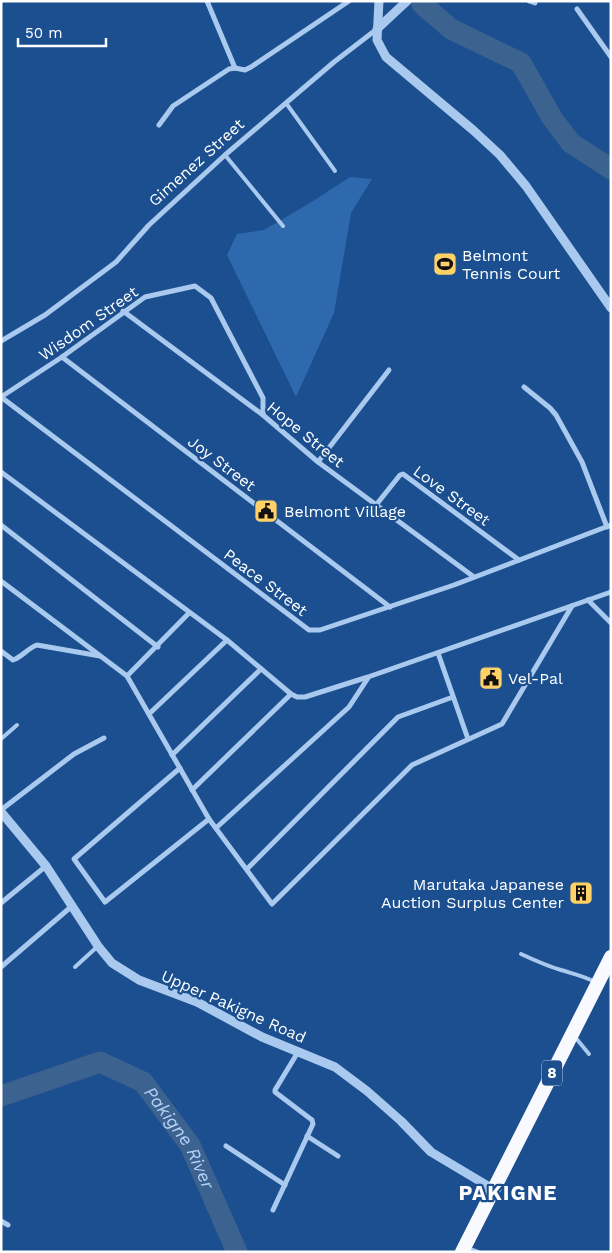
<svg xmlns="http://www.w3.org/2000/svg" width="612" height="1253" viewBox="0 0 612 1253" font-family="'Work Sans',sans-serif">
  <rect width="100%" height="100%" fill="#1b4f8f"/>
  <path fill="#2e69ad" d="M350 177 372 179 351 213 334 313 296 397 227 255 237 234 264 230 310 203Z"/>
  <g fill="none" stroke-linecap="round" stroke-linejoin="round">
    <g stroke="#3c6290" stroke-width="21">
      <path d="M421 1 422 4 451 29 521 63 552 118 571 143 611 169"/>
      <path id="s1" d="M1 1096 100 1062 143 1082 190 1145 237 1252"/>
    </g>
    <g stroke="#a9c9ee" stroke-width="4">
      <path d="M286 103 335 171"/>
      <path d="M225 155 283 226"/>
      <path d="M1 739 17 725"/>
      <path d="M521 954C534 960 547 966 561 970 574 974 584 976 595 982"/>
      <path d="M75 967 98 946"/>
      <path d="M575 1037 589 1054"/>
      <path d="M467 1248 478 1252"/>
    </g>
    <g stroke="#a9c9ee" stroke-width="5">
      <path d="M207 1 235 68"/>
      <path d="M529 1 535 3"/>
      <path d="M577 9 611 57"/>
      <path d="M159 125 173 106 229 69 235 68 245 70 251 67 349 1"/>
      <path d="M123 311 263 415 318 462 474 577"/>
      <path d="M1 341 45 315 116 262 149 225 225 155 334 62 377 29"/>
      <path d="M62 357 390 607"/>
      <path d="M524 387 550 408 556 415 582 462 607 527"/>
      <path d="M1 397 309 630H320L454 585 611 525"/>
      <path d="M1 397 62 357 145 297 195 286 211 298 263 398V415"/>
      <path d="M318 462 389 370"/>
      <path d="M1 472 227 640 291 694 297 697H305L368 677 611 592"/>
      <path d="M376 505 400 475 403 474 519 560"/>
      <path d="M1 525 158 647"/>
      <path d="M1 581 127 676 209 819 272 904 412 765 502 724 572 606"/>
      <path d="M588 600 611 623"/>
      <path d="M1 651 13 660C22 657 28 648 37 645L100 656"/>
      <path d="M438 653 468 739"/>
      <path d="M127 676 189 613"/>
      <path d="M149 714 227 640"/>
      <path d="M172 755 261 669"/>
      <path d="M180 768 74 859 105 902 209 819"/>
      <path d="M192 790 291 694"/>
      <path d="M1 810 74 754 104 738"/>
      <path d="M216 828 349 707 368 678"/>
      <path d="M247 869 398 717 453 697"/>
      <path d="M1 903 46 866"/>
      <path d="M1 967 72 906"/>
      <path d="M307 1136 338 1156"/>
      <path d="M226 1146 285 1185"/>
      <path d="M273 1210 313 1124 312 1120 275 1092V1090L298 1052"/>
      <path d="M1 1221 8 1225"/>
    </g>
    <g stroke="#a9c9ee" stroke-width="9">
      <path d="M379 1 377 40 386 57 473 130 500 155 526 186 611 308"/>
      <path d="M377 29 407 1"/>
      <path d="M1 812 46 866 98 946 112 963 139 980 197 1002 262 1037 335 1067 367 1091 401 1121 431 1152 493 1189"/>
    </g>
    <path stroke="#f8faff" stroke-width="14" d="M462 1252 611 957"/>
  </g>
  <defs>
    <g id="stadium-square" transform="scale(1.25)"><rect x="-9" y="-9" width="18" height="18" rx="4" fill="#ffd166" stroke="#1b4f8f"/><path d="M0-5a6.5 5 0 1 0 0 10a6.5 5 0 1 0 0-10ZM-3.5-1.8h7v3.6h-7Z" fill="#111"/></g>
    <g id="civic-square" transform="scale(1.25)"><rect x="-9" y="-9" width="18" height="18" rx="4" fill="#ffd166" stroke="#1b4f8f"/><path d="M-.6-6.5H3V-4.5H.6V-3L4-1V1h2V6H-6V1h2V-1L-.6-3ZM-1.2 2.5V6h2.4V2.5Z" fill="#111"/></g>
    <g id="building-square" transform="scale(1.25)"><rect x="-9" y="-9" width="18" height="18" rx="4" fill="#ffd166" stroke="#1b4f8f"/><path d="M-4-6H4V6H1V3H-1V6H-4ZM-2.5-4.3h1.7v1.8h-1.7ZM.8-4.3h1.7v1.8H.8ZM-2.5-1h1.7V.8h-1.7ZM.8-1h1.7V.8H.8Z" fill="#111"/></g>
  </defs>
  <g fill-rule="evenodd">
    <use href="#stadium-square" x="445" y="264"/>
    <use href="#civic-square" x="266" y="511"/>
    <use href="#civic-square" x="491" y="678"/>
    <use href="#building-square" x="581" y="893"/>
  </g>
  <g text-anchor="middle" stroke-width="4.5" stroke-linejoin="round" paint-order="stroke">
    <rect fill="#1b4f8f" stroke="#bbcadd" stroke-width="1" x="542" y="1060.5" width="20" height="25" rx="4"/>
    <g font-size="15" font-weight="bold" fill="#fff">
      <text x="552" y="1078">8</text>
    </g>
    <g font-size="16" fill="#fff" stroke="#1b4f8f">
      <text transform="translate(196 162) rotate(-42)" y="6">Gimenez Street</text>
      <text transform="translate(88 323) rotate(-35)" y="6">Wisdom Street</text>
      <text transform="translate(306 434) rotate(39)" y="6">Hope Street</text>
      <text transform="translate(222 463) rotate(37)" y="6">Joy Street</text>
      <text transform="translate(452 495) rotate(36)" y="6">Love Street</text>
      <text transform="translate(266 582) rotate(37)" y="6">Peace Street</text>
      <text transform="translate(234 1006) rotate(24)" y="6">Upper Pakigne Road</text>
    </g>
    <g font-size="16" fill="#fff" stroke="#1b4f8f" text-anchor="start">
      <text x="462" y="261">Belmont<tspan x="462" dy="18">Tennis Court</tspan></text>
      <text x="284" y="517">Belmont Village</text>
      <text x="508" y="684">Vel-Pal</text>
      <text x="564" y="890" text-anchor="end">Marutaka Japanese<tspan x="564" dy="18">Auction Surplus Center</tspan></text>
    </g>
    <g font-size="18" font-style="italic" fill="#b5d3f5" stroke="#1b4f8f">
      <text dy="6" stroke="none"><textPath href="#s1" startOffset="219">Pakigne River</textPath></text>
    </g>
    <g font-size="21" font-weight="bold" letter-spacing="1" fill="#fff" stroke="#1b4f8f">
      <text x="508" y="1200">PAKIGNE</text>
    </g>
  </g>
  <rect width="612" height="1253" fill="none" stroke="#ffffff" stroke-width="5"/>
  <path d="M18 38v8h88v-8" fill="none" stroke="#ffffff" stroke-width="2.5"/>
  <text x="25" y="38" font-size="15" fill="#ffffff" stroke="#1b4f8f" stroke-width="4" paint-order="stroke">50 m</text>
</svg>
